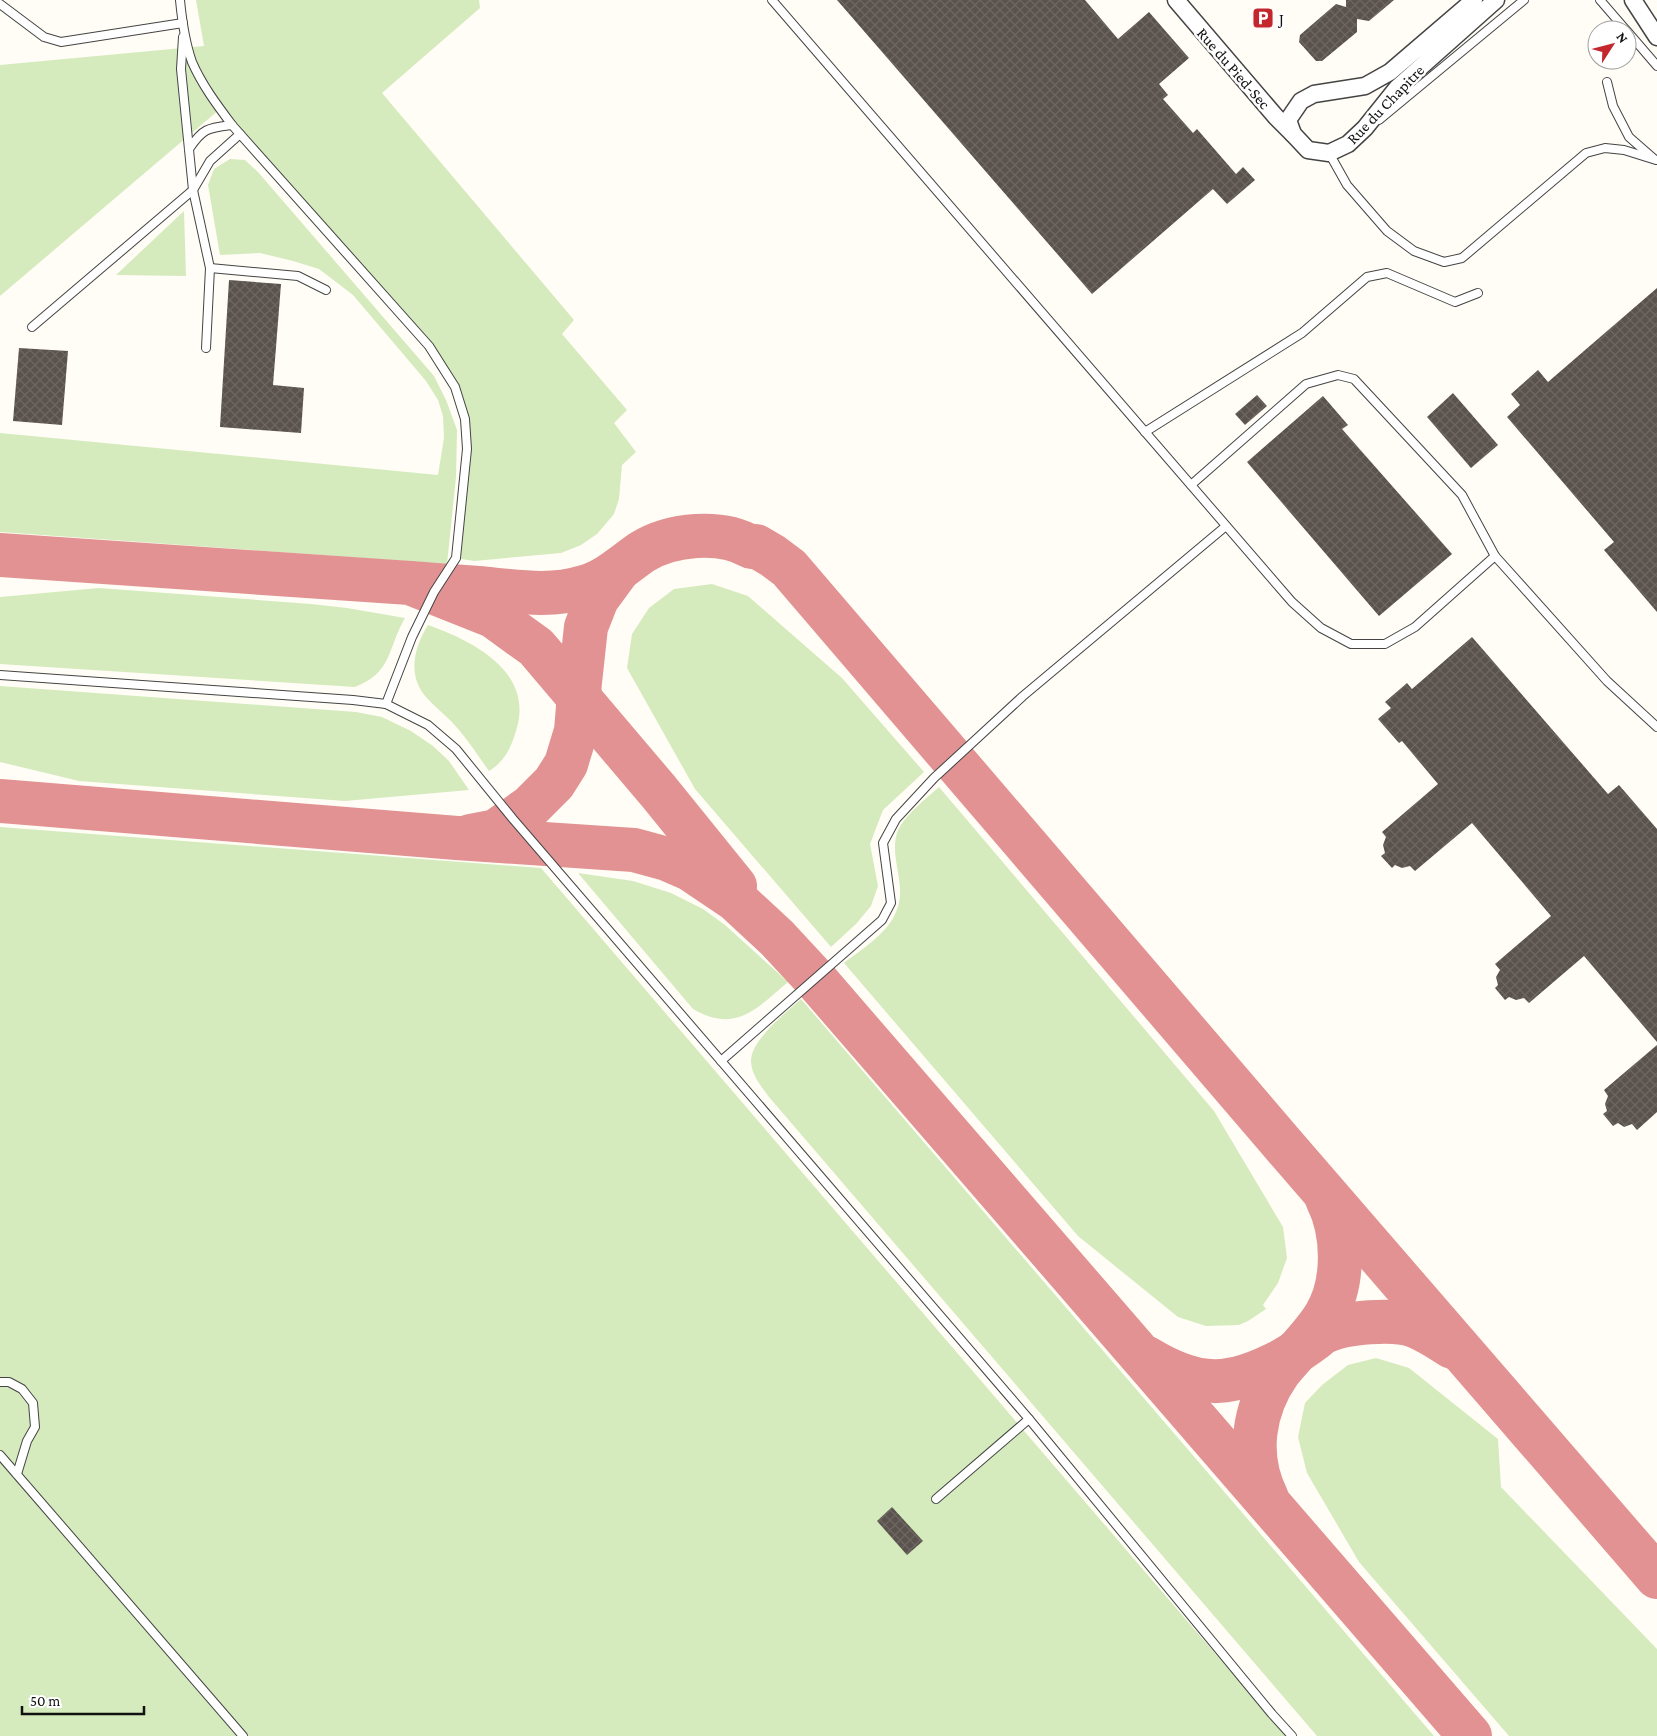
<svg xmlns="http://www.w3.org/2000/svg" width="1657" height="1736" viewBox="0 0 1657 1736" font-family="'Crimson Pro',serif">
  <defs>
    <pattern id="building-cross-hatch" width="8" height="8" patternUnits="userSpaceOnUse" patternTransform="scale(1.25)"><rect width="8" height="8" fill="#5a524d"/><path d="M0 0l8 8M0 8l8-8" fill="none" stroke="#6d6662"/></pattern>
  </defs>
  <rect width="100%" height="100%" fill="#fffdf5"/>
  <g fill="#d5ebbd">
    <path d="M196 0H479L480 8 382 93 574 320 562 334 627 410 614 423 636 452 622 465 619 499 614 514 597 534 581 545 561 553 474 561 456 558C461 506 476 437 456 388 450 373 438 359 429 346L220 109 0 296V65L204 46Z"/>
    <path d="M230 159 245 160 258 172 434 376 446 400 457 430 456 477 447 564 0 532V433L438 475 444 438 443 416 438 400 426 381 353 295 319 269 293 261 260 253 220 255 208 185 214 169Z"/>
    <path d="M184 211 186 276 116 275Z"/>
    <path d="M712 584 748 596 842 678 924 772 883 810 870 844 878 886 871 906 856 924 831 947 695 789 627 668 632 634 649 608 674 589Z"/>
    <path d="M99 588 311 604 347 608 405 618C387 649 393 672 355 687L0 664V597Z"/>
    <path d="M428 625C473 641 535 672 516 731 511 748 504 762 489 771 477 754 466 737 451 721 443 713 434 706 426 697 407 676 414 647 428 625Z"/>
    <path d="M0 686 356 712 382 717 411 731 433 746 449 761 469 790 345 801 79 781 0 762Z"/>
    <path d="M939 787 1214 1111 1283 1227 1287 1258 1278 1283 1263 1305 1266 1309 1248 1321 1239 1325 1206 1326 1178 1317 1078 1236 844 963C862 949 887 934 896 912 908 886 889 859 897 833 903 816 926 799 939 787Z"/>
    <path d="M0 827 541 868 1286 1736H0Z"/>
    <path d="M578 873 633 881 671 893 703 909 725 925 788 982C757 1008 736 1034 693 1009Z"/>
    <path d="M801 999 1434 1736H1317L769 1097C761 1086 752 1076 751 1062 750 1040 786 1013 801 999Z"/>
    <path d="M1376 1358 1409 1368 1498 1439 1501 1487 1657 1649V1736H1509L1359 1562 1307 1473 1298 1437 1305 1403 1322 1385 1348 1365Z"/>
  </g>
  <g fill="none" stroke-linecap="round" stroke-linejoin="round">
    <g stroke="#e29292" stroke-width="44">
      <path d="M0 555 410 583 493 616 536 647 659 792 735 886"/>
      <path d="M410 583C433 585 456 586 478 588 513 591 550 598 584 587 607 581 623 565 642 552 671 534 721 529 751 547L756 546 773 556 789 568 1280 1141 1657 1577"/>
      <path d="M0 801 457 838 634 850 667 859 690 869 736 900 777 938 815 979 1470 1736"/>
      <path d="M470 836 496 831 530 807 554 783 566 764 576 731 580 682 586 627 597 599 619 569"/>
      <path d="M1147 1358C1198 1389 1230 1388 1283 1360 1293 1354 1303 1348 1312 1341 1316 1338 1320 1334 1324 1332 1344 1322 1395 1318 1415 1326 1428 1331 1440 1339 1452 1347"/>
      <path d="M1267 1498C1246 1456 1253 1409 1279 1372 1294 1353 1312 1337 1325 1316 1345 1283 1344 1233 1327 1199"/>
    </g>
  </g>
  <g fill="url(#building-cross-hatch)">
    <path d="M837 0H1085L1118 39 1149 12 1189 58 1159 84 1168 95 1163 99 1193 133 1197 129 1236 174 1243 167 1255 180 1227 204 1213 189 1092 294Z"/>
    <path d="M1346 0H1394L1369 21 1357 19V32L1322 61H1316L1299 42 1300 35 1336 4 1346 7Z"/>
    <path d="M229 280 281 284 273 385 304 388 301 433 220 427Z"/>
    <path d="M1657 288V612L1604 550 1614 542 1507 417 1520 405 1511 394 1538 370 1548 382Z"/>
    <path d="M19 348 68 351 62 425 13 421Z"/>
    <path d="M1453 393 1498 445 1471 468 1427 417Z"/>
    <path d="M1257 395 1267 406 1245 425 1235 414Z"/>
    <path d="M1323 396 1348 425 1342 429 1452 554 1379 616 1247 462Z"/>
    <path d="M1472 637 1608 794 1619 785 1657 829V1042L1584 956 1529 1003 1524 998 1516 1000 1509 997 1505 1000 1495 988 1498 985 1496 977 1500 970 1495 964 1551 916 1472 823 1415 871 1410 866 1402 868 1395 865 1392 868 1381 856 1385 853 1383 845 1386 837 1382 832 1438 784 1402 741 1399 743 1378 719 1391 708 1385 702 1407 683 1412 689Z"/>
    <path d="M1657 1045V1112L1637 1130 1632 1124 1624 1127 1618 1123 1613 1126 1603 1114 1607 1111 1605 1104 1608 1096 1604 1090Z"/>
    <path d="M892 1507 923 1541 907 1555 877 1521Z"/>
  </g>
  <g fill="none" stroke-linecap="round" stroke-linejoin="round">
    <g stroke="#444" stroke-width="10">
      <g id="lane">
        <path d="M180 0C182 21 185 42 192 62 202 85 217 105 232 125L429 346 455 387 465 419 467 449 456 558 434 592 412 637 386 704"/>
        <path d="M772 0 1292 602 1321 628 1351 644H1385L1415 627 1495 556 1607 681 1657 727"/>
        <path d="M1600 0 1626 30"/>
        <path d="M0 4 44 37 61 42 183 23"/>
        <path d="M1627 31 1657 66"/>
        <path d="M183 37 181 69 193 190 210 268 206 348"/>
        <path d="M1607 82 1613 106 1629 137 1653 158"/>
        <path d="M1379 120 1524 0"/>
        <path d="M189 149C203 128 208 128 232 125"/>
        <path d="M1329 153 1347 185 1387 231 1414 251 1444 262 1462 258 1586 153 1605 148 1624 150 1656 160"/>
        <path d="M210 268 298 276 326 290"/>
        <path d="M32 327 193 190 210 161 240 134"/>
        <path d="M1145 432 1302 333 1367 277 1387 273 1455 302 1478 293"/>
        <path d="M1191 485 1306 384 1338 375 1354 379 1462 495 1495 556"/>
        <path d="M0 675 353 700 386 704 428 725 456 749 513 819 1029 1419 1272 1714 1292 1736"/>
        <path d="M721 1061 882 920 891 903 883 843 896 819 934 778 1023 696 1226 526"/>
        <path d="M0 1382H9L22 1389 33 1403 35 1427 27 1441 17 1474"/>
        <path d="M0 1455 243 1736"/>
        <path d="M936 1499 1029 1419"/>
      </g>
    </g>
    <g stroke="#444" stroke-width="19">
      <g id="street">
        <path d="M1176 0 1276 117 1293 134"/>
        <path d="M1474 0 1390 72 1365 86 1314 94 1301 101 1288 120 1293 134 1308 150 1329 153 1348 144 1365 128 1397 88 1496 0"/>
        <path d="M1633 0 1657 37"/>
      </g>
    </g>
    <use href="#lane" stroke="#fff" stroke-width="8"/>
    <use href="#street" stroke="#fff" stroke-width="16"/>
  </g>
  <defs>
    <g id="parking-square" transform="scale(1.125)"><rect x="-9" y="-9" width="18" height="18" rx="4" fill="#c4262e" stroke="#fff"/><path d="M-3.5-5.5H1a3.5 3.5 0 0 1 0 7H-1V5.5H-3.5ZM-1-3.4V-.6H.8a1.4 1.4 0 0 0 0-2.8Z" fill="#fff"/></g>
  </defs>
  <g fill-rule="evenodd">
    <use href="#parking-square" x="1263" y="18"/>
  </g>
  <g text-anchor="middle" stroke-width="5" stroke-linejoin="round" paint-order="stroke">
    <g font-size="16" fill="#111" stroke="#fff" text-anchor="start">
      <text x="1279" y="24">J</text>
    </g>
    <g font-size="16" fill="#111" stroke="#fff">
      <text transform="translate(1234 68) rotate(49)" y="6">Rue du Pied-Sec</text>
      <text transform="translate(1385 104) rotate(-46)" y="6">Rue du Chapitre</text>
    </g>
  </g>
  <g transform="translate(1612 45) rotate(54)"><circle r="24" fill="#ffffff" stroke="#a0a0a0"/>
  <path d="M0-4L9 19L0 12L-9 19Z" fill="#c4262e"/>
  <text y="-8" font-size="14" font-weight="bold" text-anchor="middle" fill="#111111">N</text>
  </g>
  <path d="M22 1706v8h122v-8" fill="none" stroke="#111111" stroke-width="2.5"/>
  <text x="30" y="1706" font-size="15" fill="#111111" stroke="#ffffff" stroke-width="4" paint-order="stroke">50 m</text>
</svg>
